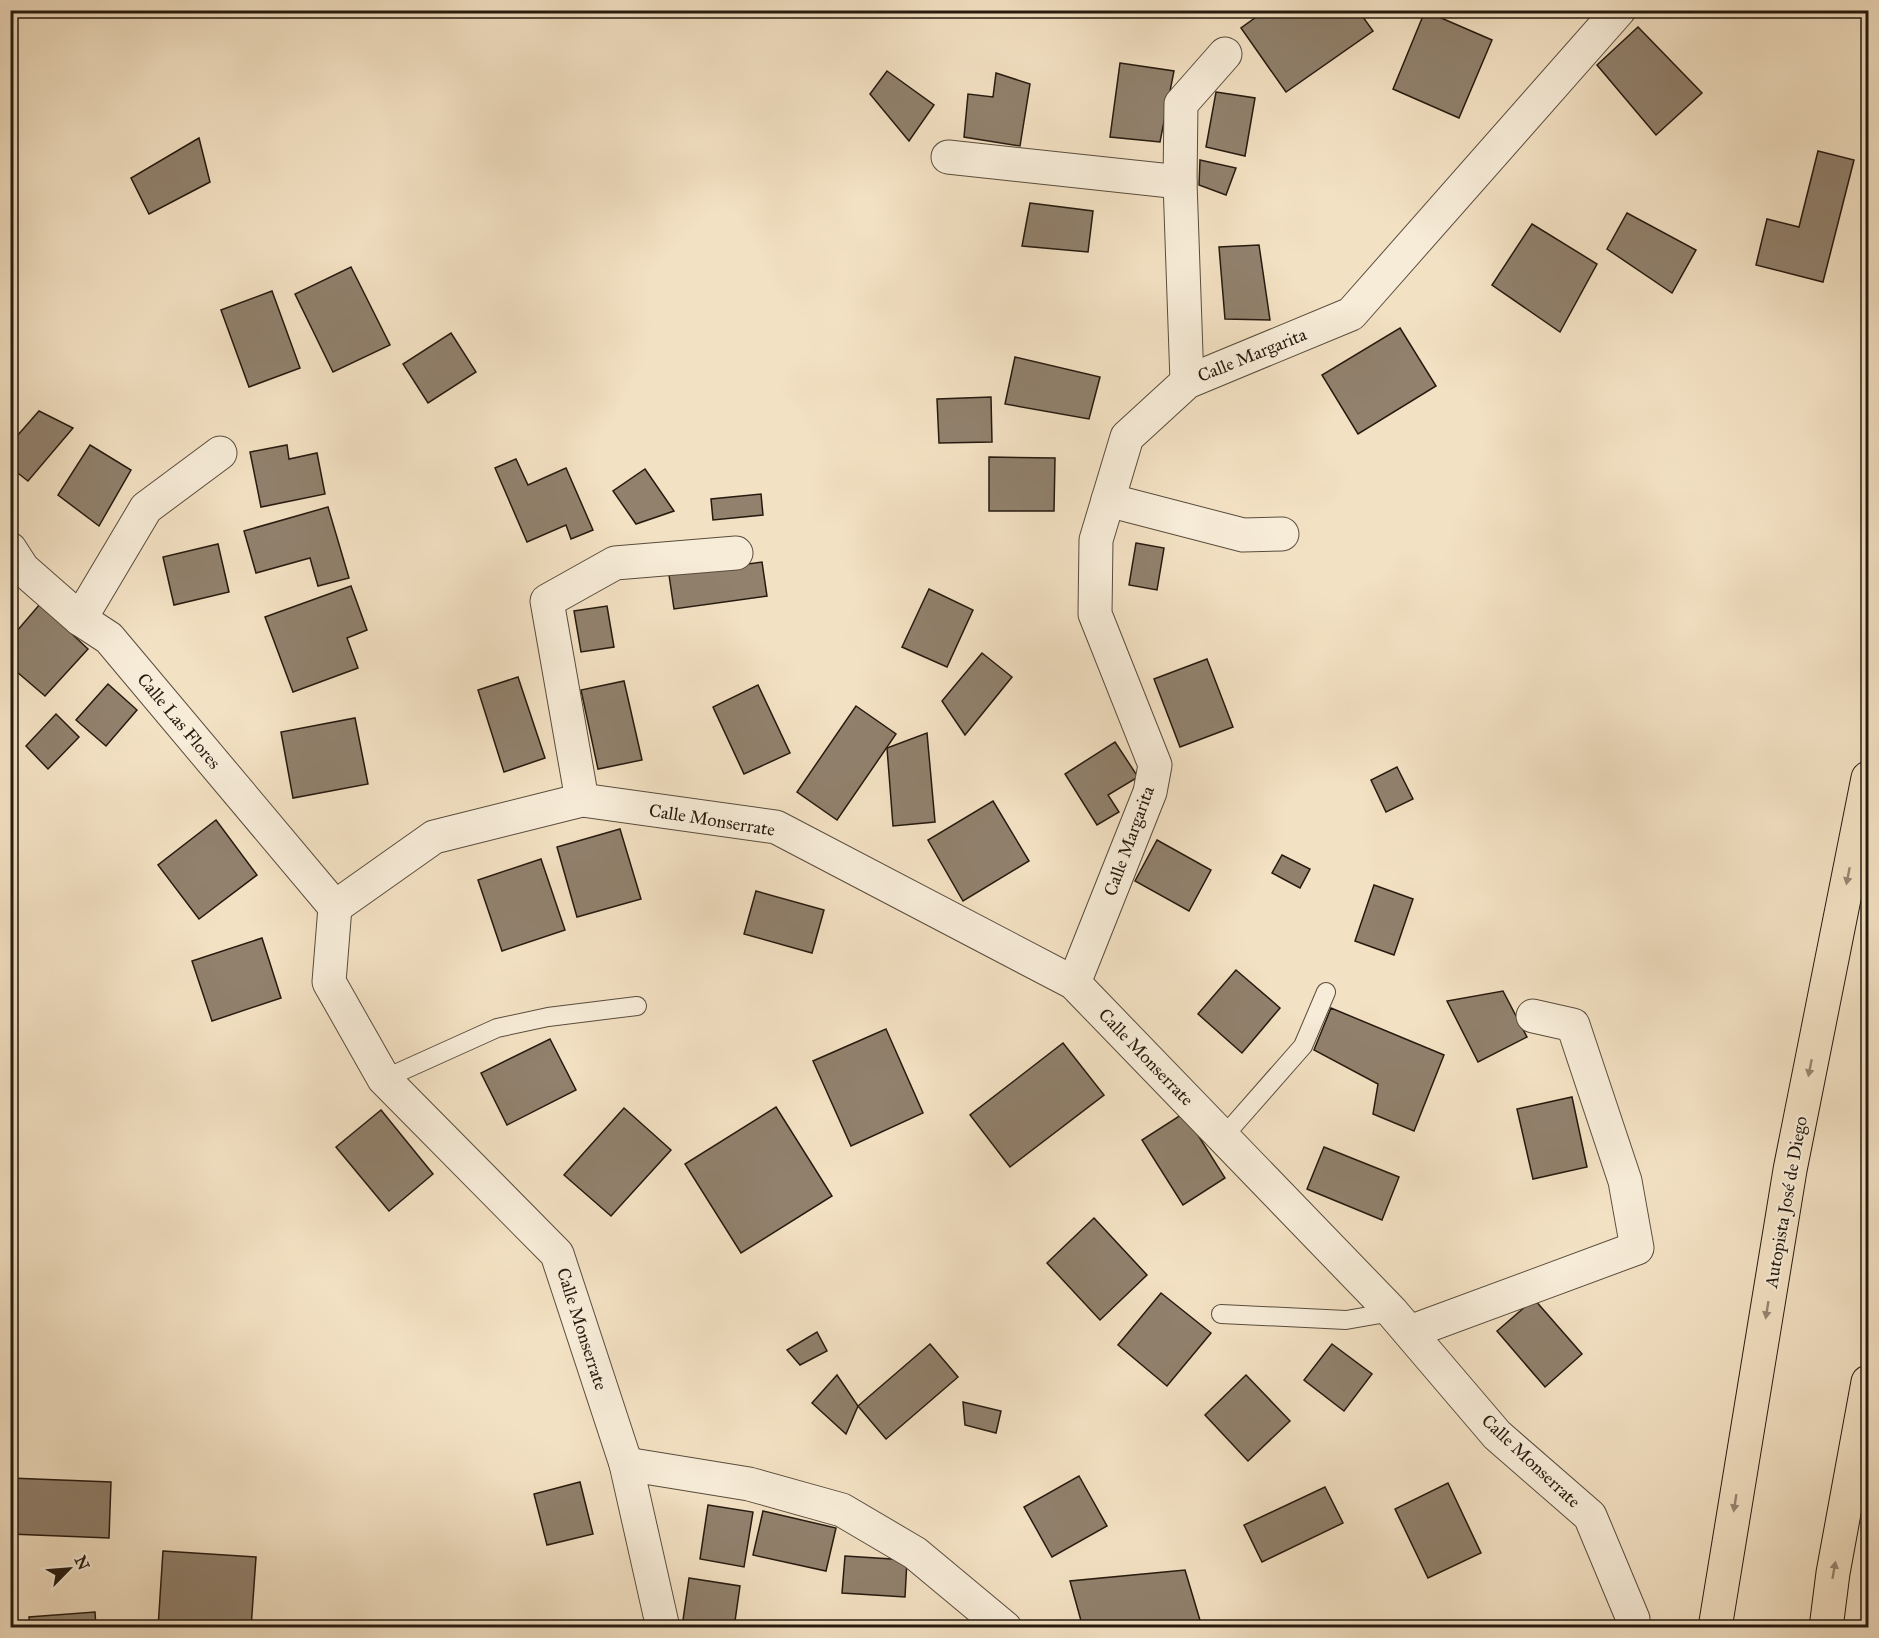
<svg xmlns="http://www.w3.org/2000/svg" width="1879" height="1638" viewBox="0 0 1879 1638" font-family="'IM FELL Great Primer',serif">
  <rect width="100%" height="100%" fill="#f3e1c3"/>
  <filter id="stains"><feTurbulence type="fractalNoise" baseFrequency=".00333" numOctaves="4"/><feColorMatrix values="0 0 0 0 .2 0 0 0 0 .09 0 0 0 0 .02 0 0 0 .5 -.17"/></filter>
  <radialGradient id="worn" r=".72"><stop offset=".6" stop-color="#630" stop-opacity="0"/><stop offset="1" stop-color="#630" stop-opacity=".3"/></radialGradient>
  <g fill="#91816d" stroke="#261a0f" stroke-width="1.5">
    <path d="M1266 10H1358L1373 31 1286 92 1241 28Z"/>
    <path d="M1425 11 1492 40 1459 118 1393 89Z"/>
    <path d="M1638 27 1702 93 1656 135 1597 65Z"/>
    <path d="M1120 63 1174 71 1160 142 1110 137Z"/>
    <path d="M887 71 934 105 909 141 870 94Z"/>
    <path d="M996 73 1030 84 1020 146 964 137 968 94 993 97Z"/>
    <path d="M1216 92 1255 98 1245 156 1206 147Z"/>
    <path d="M199 138 210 182 149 214 131 178Z"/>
    <path d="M1818 151 1854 160 1823 282 1756 265 1767 219 1799 227Z"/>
    <path d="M1200 160 1236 168 1226 195 1199 185Z"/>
    <path d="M1030 203 1093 211 1088 252 1022 246Z"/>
    <path d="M1627 213 1696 250 1672 293 1607 249Z"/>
    <path d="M1532 224 1597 264 1560 332 1492 285Z"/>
    <path d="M1259 245 1270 320 1225 319 1219 247Z"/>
    <path d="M351 267 390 345 333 372 295 294Z"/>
    <path d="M272 291 300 368 249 387 221 310Z"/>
    <path d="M1400 328 1436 386 1358 434 1322 375Z"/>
    <path d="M451 333 476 372 428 403 403 364Z"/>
    <path d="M1015 357 1100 377 1089 419 1005 404Z"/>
    <path d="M991 397 992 442 939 443 937 399Z"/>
    <path d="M39 411 73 428 28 481 10 467V444Z"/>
    <path d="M90 445 131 470 99 526 58 495Z"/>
    <path d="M287 445 289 459 317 453 325 494 261 507 250 452Z"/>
    <path d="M989 457 1055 458 1054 511H989Z"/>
    <path d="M516 459 528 485 566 468 593 530 571 539 566 525 527 542 495 468Z"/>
    <path d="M645 469 674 511 636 524 613 491Z"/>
    <path d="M761 494 763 515 713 520 711 499Z"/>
    <path d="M328 507 349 578 318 586 310 558 256 573 244 531Z"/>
    <path d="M1136 543 1164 548 1157 590 1129 585Z"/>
    <path d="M218 544 229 592 174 605 163 557Z"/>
    <path d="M762 562 767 596 674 609 669 575Z"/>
    <path d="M351 586 367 630 347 638 358 668 293 692 265 617Z"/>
    <path d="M929 589 973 610 947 667 902 647Z"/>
    <path d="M40 604 88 649 45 696 10 666V639Z"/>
    <path d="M607 606 614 647 581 652 574 611Z"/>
    <path d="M982 653 1012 677 965 735 942 701Z"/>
    <path d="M1207 659 1233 727 1180 747 1154 679Z"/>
    <path d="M518 677 545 758 504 772 478 690Z"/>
    <path d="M624 681 642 760 598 769 581 690Z"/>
    <path d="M108 684 137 710 106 746 76 720Z"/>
    <path d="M758 685 790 753 744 774 713 707Z"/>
    <path d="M856 706 896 734 837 820 797 792Z"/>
    <path d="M56 714 79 737 48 769 26 746Z"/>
    <path d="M355 718 368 784 293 798 281 732Z"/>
    <path d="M927 733 935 822 893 826 887 748Z"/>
    <path d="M1115 742 1138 777 1108 795 1119 812 1097 825 1065 774Z"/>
    <path d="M1397 767 1413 799 1386 812 1371 780Z"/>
    <path d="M993 801 1029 861 963 901 928 840Z"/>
    <path d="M216 820 257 875 199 919 158 865Z"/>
    <path d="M620 829 641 899 577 917 557 847Z"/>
    <path d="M1157 840 1211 870 1189 911 1135 881Z"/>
    <path d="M1282 855 1310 869 1300 888 1272 873Z"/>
    <path d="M541 859 565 930 502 951 478 880Z"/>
    <path d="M1374 885 1413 899 1394 955 1355 941Z"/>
    <path d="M756 891 824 910 812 953 744 934Z"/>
    <path d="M262 938 281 998 212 1021 192 961Z"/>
    <path d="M1236 970 1280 1008 1242 1053 1198 1014Z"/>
    <path d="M1503 991 1527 1037 1478 1062 1447 1001Z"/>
    <path d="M1331 1008 1444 1055 1414 1131 1373 1114 1378 1084 1314 1050Z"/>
    <path d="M886 1029 923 1113 851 1146 813 1061Z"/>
    <path d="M550 1039 576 1090 507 1125 481 1073Z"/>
    <path d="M1063 1043 1104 1095 1010 1167 970 1115Z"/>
    <path d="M1572 1097 1587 1167 1533 1179 1517 1109Z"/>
    <path d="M776 1107 832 1196 741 1253 685 1164Z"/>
    <path d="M624 1108 671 1150 611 1216 564 1175Z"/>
    <path d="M381 1110 433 1174 389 1211 336 1147Z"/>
    <path d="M1184 1113 1225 1178 1183 1205 1142 1140Z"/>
    <path d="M1324 1147 1399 1177 1382 1220 1307 1189Z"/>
    <path d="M1094 1218 1147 1275 1100 1320 1047 1263Z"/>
    <path d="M1161 1293 1211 1333 1167 1386 1118 1345Z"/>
    <path d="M1534 1299 1582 1354 1545 1387 1497 1331Z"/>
    <path d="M817 1332 827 1351 800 1365 787 1350Z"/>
    <path d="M930 1344 958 1377 886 1439 858 1406Z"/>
    <path d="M1332 1344 1372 1374 1344 1411 1304 1380Z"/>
    <path d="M837 1375 858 1406 846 1434 812 1403Z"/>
    <path d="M1246 1375 1290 1421 1248 1461 1205 1415Z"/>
    <path d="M963 1402 1001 1411 996 1433 965 1425Z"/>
    <path d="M1079 1476 1107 1526 1052 1557 1024 1507Z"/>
    <path d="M10 1478 111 1482 109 1538 10 1534Z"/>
    <path d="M580 1482 593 1534 547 1545 534 1494Z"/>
    <path d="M1448 1483 1481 1553 1428 1578 1395 1509Z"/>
    <path d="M1325 1487 1343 1523 1262 1562 1244 1525Z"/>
    <path d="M708 1505 753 1512 744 1567 700 1559Z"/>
    <path d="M763 1511 836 1528 826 1571 753 1555Z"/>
    <path d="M163 1551 256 1557 251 1628H158Z"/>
    <path d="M845 1556 907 1560 905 1597 842 1593Z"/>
    <path d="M1185 1570 1202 1627 1083 1628 1070 1581Z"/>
    <path d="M689 1578 740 1586 734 1628H703L704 1623 683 1620Z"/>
    <path d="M95 1612 96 1628H30L29 1617Z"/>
  </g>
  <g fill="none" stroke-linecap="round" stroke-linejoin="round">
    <g stroke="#594c3c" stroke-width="20">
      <g id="service">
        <path d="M384 1079 497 1028 548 1017 637 1006"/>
        <path d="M1223 1137 1303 1046 1326 992"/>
        <path d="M1221 1314 1346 1320 1392 1312"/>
      </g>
    </g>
    <g stroke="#594c3c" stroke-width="35">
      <g id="minor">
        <path d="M948 157 1180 182"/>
        <path d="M1187 382 1180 182 1181 104 1225 54"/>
        <path d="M1108 500 1243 535 1282 534"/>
        <path d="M10 549 23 569 80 619 109 638 335 907"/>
        <path d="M80 619 146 508 220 453"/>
        <path d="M582 800 547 601 615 563 736 553"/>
        <path d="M335 907 434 837 582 800 776 827 1074 983 1392 1312 1497 1435 1590 1516 1633 1619V1628"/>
        <path d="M335 907 329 982 384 1079 557 1254 626 1464 663 1628"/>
        <path d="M1074 983 1150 792 1155 765 1095 614 1096 540 1127 437 1187 382 1351 314 1619 10"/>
        <path d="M1410 1332 1637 1248 1625 1181 1573 1025 1533 1016"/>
        <path d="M626 1464 749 1484 842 1510 915 1553 1005 1628"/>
      </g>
    </g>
    <g stroke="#261a0f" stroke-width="35">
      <g id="motorway">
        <path d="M1715 1628 1790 1170 1868 778"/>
        <path d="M1826 1628 1833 1573 1868 1382"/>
      </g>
    </g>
    <use href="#service" stroke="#f7ecd8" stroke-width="18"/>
    <use href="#minor" stroke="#f7ecd8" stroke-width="33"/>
    <use href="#motorway" stroke="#f3e1c3" stroke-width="33"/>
  </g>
  <defs><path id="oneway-solid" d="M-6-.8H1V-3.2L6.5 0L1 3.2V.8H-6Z" transform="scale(1.5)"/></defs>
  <g fill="#978772">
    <use href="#oneway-solid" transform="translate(1848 876) rotate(101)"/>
    <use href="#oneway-solid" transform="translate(1810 1068) rotate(101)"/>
    <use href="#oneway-solid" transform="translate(1767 1310) rotate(99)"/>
    <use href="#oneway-solid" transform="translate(1735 1503) rotate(99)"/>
    <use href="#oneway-solid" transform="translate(1834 1570) rotate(-80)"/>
  </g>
  <g text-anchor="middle" stroke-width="4.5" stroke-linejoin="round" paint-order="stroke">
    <g font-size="18" fill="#261a0f" stroke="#f7ecd8">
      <text transform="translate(1252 355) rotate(-22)" y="6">Calle Margarita</text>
      <text transform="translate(179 721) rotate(50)" y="6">Calle Las Flores</text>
      <text transform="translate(712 820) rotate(9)" y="6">Calle Monserrate</text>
      <text transform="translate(1129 841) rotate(-70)" y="6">Calle Margarita</text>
      <text transform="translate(1146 1057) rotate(46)" y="6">Calle Monserrate</text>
      <text transform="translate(1786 1202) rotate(-80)" y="6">Autopista José de Diego</text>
      <text transform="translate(582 1329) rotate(72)" y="6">Calle Monserrate</text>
      <text transform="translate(1531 1461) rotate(43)" y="6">Calle Monserrate</text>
    </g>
  </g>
  <rect width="1879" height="1638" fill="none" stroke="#f3e1c3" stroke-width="36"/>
  <rect x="12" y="12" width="1855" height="1614" fill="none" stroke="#261a0f" stroke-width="3"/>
  <rect x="18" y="18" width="1843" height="1602" fill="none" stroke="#261a0f" stroke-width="1.5"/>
  <g transform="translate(69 1569) rotate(65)" stroke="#f7ecd8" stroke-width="4.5" paint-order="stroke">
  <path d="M0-4.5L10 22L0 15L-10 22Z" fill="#261a0f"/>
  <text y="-9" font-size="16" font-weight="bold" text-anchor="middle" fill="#261a0f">N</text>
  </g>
  <rect width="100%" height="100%" filter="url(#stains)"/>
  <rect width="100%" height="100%" fill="url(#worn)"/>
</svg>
